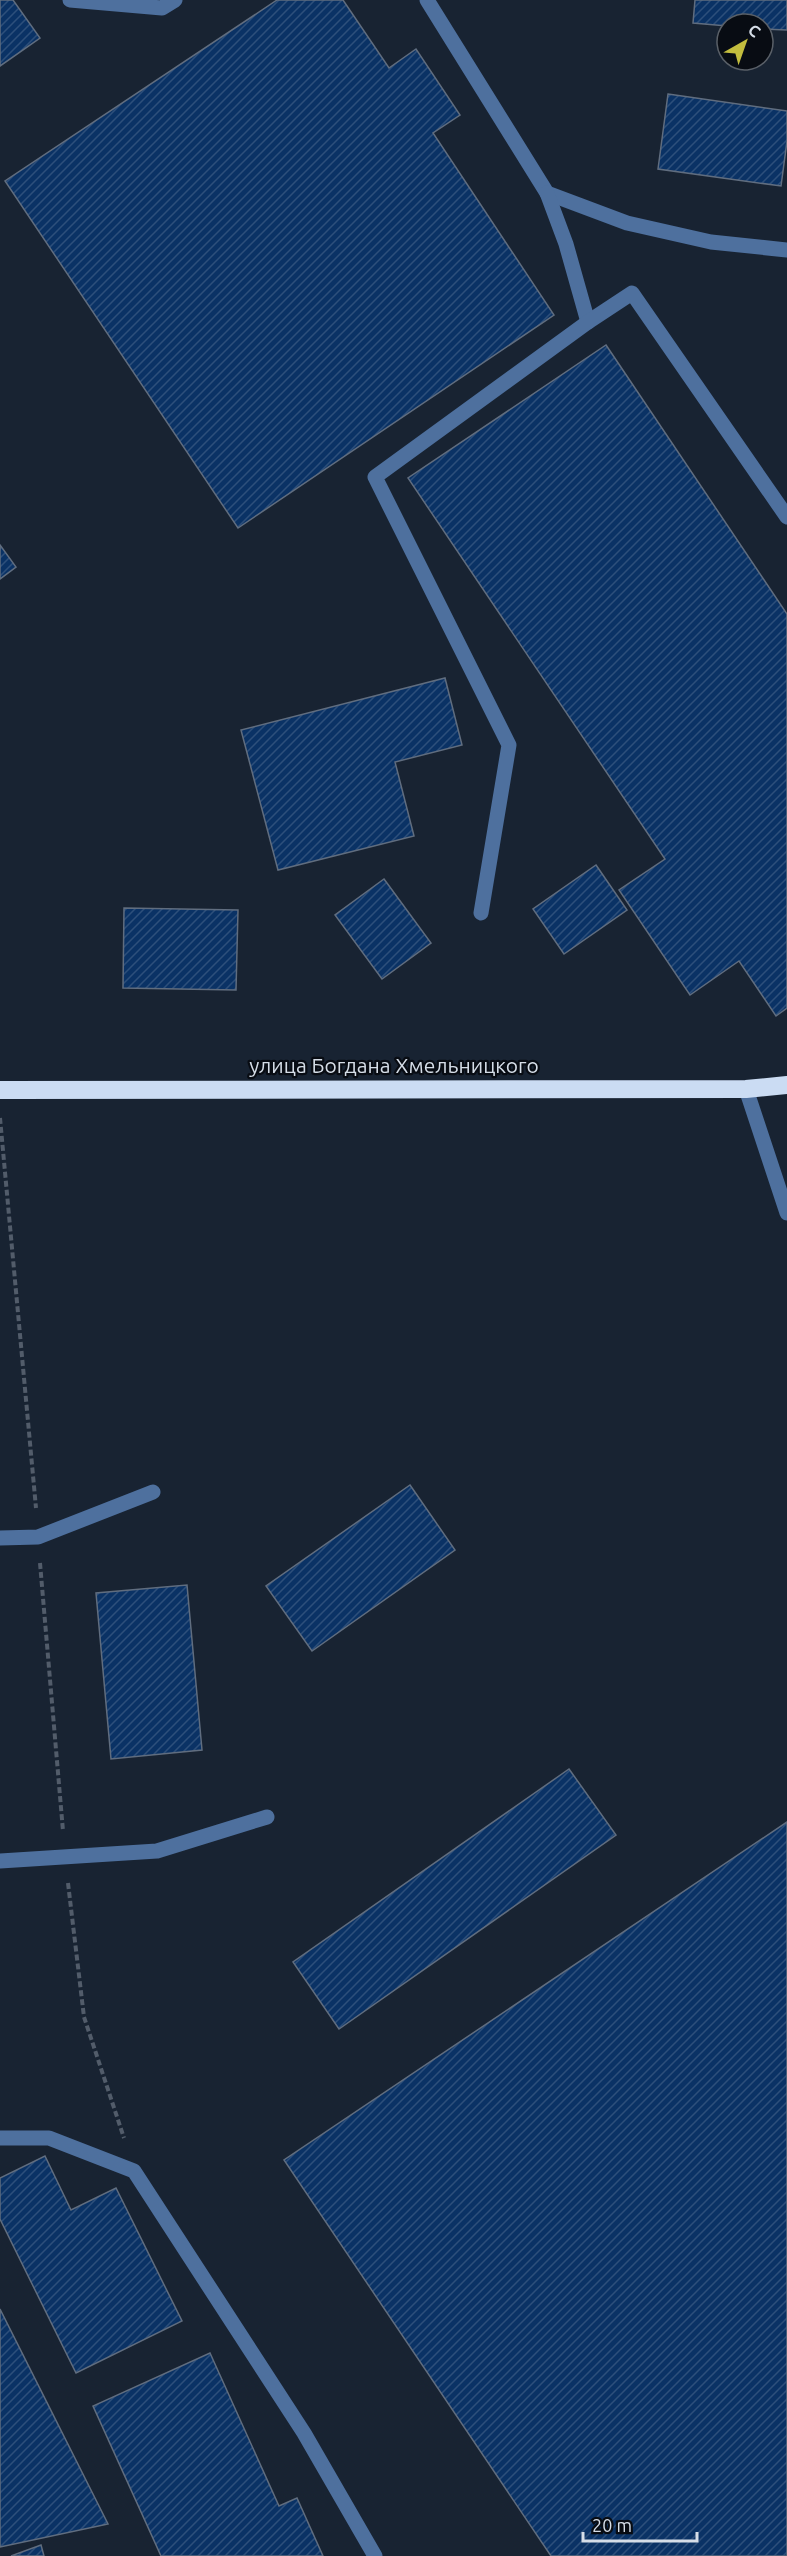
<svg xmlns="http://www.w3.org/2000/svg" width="787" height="2556" viewBox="0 0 787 2556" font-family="Ubuntu,sans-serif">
  <defs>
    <pattern id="building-hatch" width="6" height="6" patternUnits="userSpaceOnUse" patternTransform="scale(1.5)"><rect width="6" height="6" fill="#0a3265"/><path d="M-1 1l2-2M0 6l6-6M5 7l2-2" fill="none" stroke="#2d4f7b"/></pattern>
  </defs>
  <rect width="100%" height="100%" fill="#182332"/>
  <g fill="url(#building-hatch)" stroke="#606d7f" stroke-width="1.5">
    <path d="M0 0H13L40 38 0 66Z"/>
    <path d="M277 0H343L389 68 416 49 460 115 433 133 554 315 238 528 5 181Z"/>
    <path d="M695 0H787V30L763 29V24H727V26L693 23Z"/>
    <path d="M668 94 787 111V141L781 186 658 169Z"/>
    <path d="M606 345 787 614V1008L776 1016 739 961 690 995 619 890 665 859 408 478Z"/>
    <path d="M0 545 16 567 0 579Z"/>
    <path d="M445 678 462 745 395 762 414 836 278 870 241 730Z"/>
    <path d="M596 865 627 910 564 954 533 909Z"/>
    <path d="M384 879 431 943 382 979 335 915Z"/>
    <path d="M124 908 238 910 236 990 123 988Z"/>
    <path d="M410 1485 455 1550 312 1651 266 1586Z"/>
    <path d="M187 1585 202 1750 111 1759 96 1593Z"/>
    <path d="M569 1769 616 1835 339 2029 293 1962Z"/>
    <path d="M787 1822V2556H551L284 2160Z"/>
    <path d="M45 2156 71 2210 116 2188 182 2321 76 2373 0 2219V2178Z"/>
    <path d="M0 2309 108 2524 0 2547Z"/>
    <path d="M210 2353 279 2506 297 2498 323 2556H161L93 2406Z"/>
    <path d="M41 2545 44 2556H11Z"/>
  </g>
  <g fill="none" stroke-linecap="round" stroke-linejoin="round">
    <g stroke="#525c6a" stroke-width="4" stroke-dasharray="6 3" stroke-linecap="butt">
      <path d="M0 1118 36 1508"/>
      <path d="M40 1563 63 1831"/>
      <path d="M68 1883 84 2017 124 2138"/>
    </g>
    <g stroke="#4e709e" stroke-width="15">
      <path d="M70 0 162 8 175 0"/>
      <path d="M427 0 547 193 627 223 711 242 787 250"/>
      <path d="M547 193 566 244 588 322"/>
      <path d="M481 913 509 745 375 477 588 322 632 293 787 517"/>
      <path d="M746 1089 787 1213"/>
      <path d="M0 1538 38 1537 153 1492"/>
      <path d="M0 1861 157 1851 267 1817"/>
      <path d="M0 2138H49L134 2171 304 2433 375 2556"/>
    </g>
    <path stroke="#cbdcf3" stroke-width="18" d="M0 1090 746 1089 787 1085"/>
  </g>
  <g text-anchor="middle" stroke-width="4.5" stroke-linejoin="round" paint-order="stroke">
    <g font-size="21" fill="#d5dde7" stroke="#080c13">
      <text x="394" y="1073">улица Богдана Хмельницкого</text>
    </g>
  </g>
  <g transform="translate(745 42) rotate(40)"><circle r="28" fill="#080c13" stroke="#5a6068" stroke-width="1.5"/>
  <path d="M0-4.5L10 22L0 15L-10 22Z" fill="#c3bd3e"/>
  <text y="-9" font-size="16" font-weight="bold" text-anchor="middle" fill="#d5dde7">С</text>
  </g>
  <path d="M583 2532v9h114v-9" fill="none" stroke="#d5dde7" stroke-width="3"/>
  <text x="592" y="2532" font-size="18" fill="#d5dde7" stroke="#080c13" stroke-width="4.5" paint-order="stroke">20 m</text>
</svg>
